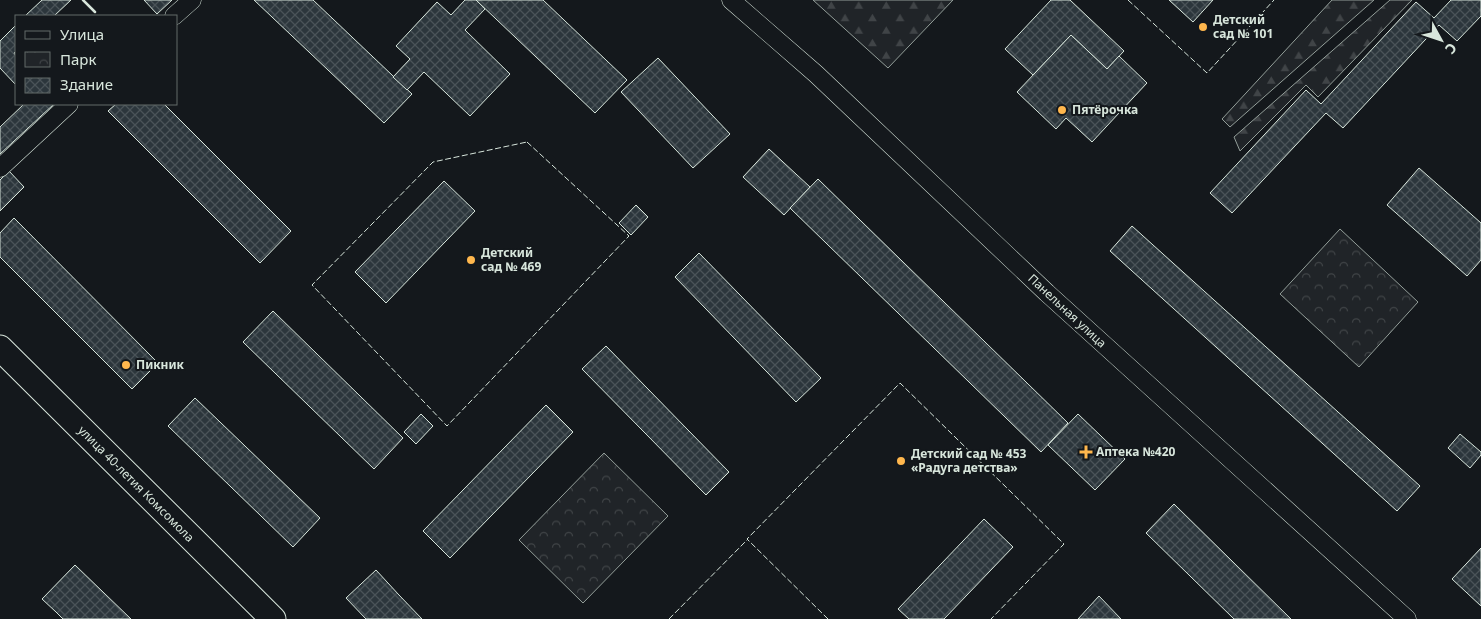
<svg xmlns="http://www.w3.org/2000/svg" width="1481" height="619" viewBox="0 0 1481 619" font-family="'Noto Sans',sans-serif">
  <defs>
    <pattern id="forest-firs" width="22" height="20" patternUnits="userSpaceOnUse" patternTransform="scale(1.25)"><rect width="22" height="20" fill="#202428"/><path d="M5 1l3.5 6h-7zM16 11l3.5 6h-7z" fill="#404447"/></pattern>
    <pattern id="park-crowns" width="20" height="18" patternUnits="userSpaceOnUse" patternTransform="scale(1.25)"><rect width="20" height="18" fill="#202428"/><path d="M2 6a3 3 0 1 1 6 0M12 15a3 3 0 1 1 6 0" fill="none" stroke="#404447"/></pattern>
    <pattern id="building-cross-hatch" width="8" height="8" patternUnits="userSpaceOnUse" patternTransform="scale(1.25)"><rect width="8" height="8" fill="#2c363c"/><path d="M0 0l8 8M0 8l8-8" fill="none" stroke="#4a5358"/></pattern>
  </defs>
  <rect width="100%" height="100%" fill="#14181c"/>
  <g fill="url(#forest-firs)" stroke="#939e99">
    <path d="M813 0H953L888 68Z"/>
    <path d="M1332 0H1374L1230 127 1222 119Z"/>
    <path d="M1390 0H1412L1318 97 1306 85 1240 151 1234 137Z"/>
  </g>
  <g fill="url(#park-crowns)" stroke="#939e99">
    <path d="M1340 229 1418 302 1359 367 1280 294Z"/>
    <path d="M604 453 668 516 583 603 519 540Z"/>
  </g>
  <g fill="url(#building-cross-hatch)" stroke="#d8e6dc">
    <path d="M42 0H71L54 16H25Z"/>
    <path d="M144 0H172L157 14Z"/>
    <path d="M254 0H313L412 94 384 123Z"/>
    <path d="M465 0H476L485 9 465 30 510 74 470 116 424 72 407 90 393 77 410 59 396 46 437 2 451 15Z"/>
    <path d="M476 0H543L627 80 595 113Z"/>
    <path d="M1051 0H1070L1124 51 1107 69 1071 35 1033 75 1005 49Z"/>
    <path d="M1169 0H1213L1193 22Z"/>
    <path d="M1451 0H1481V16L1457 41 1439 25 1343 128 1326 113 1232 213 1210 193 1306 90 1321 104 1416 2 1434 18Z"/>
    <path d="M16 25V51L14 53 16 56V85L0 68V41Z"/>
    <path d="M1071 35 1107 69 1119 56 1147 83 1092 142 1066 118 1056 129 1017 92Z"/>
    <path d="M658 58 730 134 693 168 621 92Z"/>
    <path d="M24 104H54L0 154V127Z"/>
    <path d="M116 104H164L291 231 260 263 108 111Z"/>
    <path d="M769 149 810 187 784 215 743 177Z"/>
    <path d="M1419 168 1481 223V260L1467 276 1387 205Z"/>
    <path d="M9 171 24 187 0 211V180Z"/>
    <path d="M818 179 1068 423 1041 452 790 208Z"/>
    <path d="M444 181 475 211 386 303 355 272Z"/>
    <path d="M636 205 648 217 631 235 619 223Z"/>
    <path d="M14 218 158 363 132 389 0 257V233Z"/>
    <path d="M1132 226 1420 486 1397 511 1110 251Z"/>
    <path d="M699 253 821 378 796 402 675 277Z"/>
    <path d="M273 311 403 438 374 469 243 342Z"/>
    <path d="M606 346 729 472 706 495 582 369Z"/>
    <path d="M195 398 320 518 293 547 168 426Z"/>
    <path d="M546 405 573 432 450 558 423 531Z"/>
    <path d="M421 414 433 426 416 444 404 432Z"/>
    <path d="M1078 414 1125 459 1095 490 1048 445Z"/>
    <path d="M1460 434 1481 452V455L1470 468 1448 448Z"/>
    <path d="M1174 504 1291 619H1234L1146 533Z"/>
    <path d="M984 519 1013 547 944 619H909L898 609Z"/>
    <path d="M1481 548V606L1452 579Z"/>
    <path d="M75 565 131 619H63L56 612 42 599Z"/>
    <path d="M376 570 399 595 422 619H366L346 598Z"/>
    <path d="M1099 596 1121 619H1078Z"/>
  </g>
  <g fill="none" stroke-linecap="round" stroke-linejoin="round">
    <g stroke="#d8e6dc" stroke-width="19">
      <g id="minor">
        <path d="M731 0 816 74 1047 293 1407 619"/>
        <path d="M174 16 192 0"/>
        <path d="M0 168 69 104"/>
      </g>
    </g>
    <g stroke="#d8e6dc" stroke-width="27">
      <path id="secondary" d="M0 348 273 619"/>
    </g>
    <use href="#minor" stroke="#14181c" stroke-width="18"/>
    <use href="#secondary" stroke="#14181c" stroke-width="25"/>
    <g stroke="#d8e6dc" stroke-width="1" stroke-dasharray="6 2.5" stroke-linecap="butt">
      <path d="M1128 0 1207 73 1274 0"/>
      <path d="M527 142 629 236 447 426 312 285 433 162Z"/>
      <path d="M669 619 747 540"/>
      <path d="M828 619 747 539 900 383 1064 544 991 619"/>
    </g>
    <path stroke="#d8e6dc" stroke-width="2.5" d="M83 0 95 12"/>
  </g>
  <g fill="#ffb74d" stroke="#14181c" stroke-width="2">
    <circle cx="1203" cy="27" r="5"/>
    <circle cx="1062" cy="110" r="5"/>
    <circle cx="471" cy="260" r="5"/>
    <circle cx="126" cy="365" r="5"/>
    <path d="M1083.5 444.5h5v5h5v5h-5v5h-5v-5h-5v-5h5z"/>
    <circle cx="901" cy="461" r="5"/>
  </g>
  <g text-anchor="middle" stroke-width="4" stroke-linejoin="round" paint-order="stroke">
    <g font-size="12" font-weight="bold" fill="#d8e6dc" stroke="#14181c" text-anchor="start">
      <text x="1213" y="24">Детский<tspan x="1213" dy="14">сад № 101</tspan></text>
      <text x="1072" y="114">Пятёрочка</text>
      <text x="481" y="257">Детский<tspan x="481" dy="14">сад № 469</tspan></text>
      <text x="136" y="369">Пикник</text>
      <text x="1096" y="456">Аптека №420</text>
      <text x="911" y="458">Детский сад № 453<tspan x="911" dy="14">«Радуга детства»</tspan></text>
    </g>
    <g font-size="12" fill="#d8e6dc" stroke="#14181c">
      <text transform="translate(1067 311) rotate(43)" y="4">Панельная улица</text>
      <text transform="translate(136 484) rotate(45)" y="4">улица 40-летия Комсомола</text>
    </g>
  </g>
  <rect x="15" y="15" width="162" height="90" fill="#14181c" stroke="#626a69"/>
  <rect x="25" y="31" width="25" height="8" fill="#14181c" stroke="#626a69"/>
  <text x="60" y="40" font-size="15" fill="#d8e6dc">Улица</text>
  <rect x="25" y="52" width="25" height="15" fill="url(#park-crowns)" stroke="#626a69"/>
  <text x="60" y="65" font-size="15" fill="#d8e6dc">Парк</text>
  <rect x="25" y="78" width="25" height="15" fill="url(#building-cross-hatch)" stroke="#626a69"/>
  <text x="60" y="90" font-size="15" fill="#d8e6dc">Здание</text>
  <g transform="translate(1441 40) rotate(130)" stroke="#14181c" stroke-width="4" paint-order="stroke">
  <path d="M0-4L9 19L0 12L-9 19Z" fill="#d8e6dc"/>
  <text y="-8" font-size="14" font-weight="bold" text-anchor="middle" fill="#d8e6dc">С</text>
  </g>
</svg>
